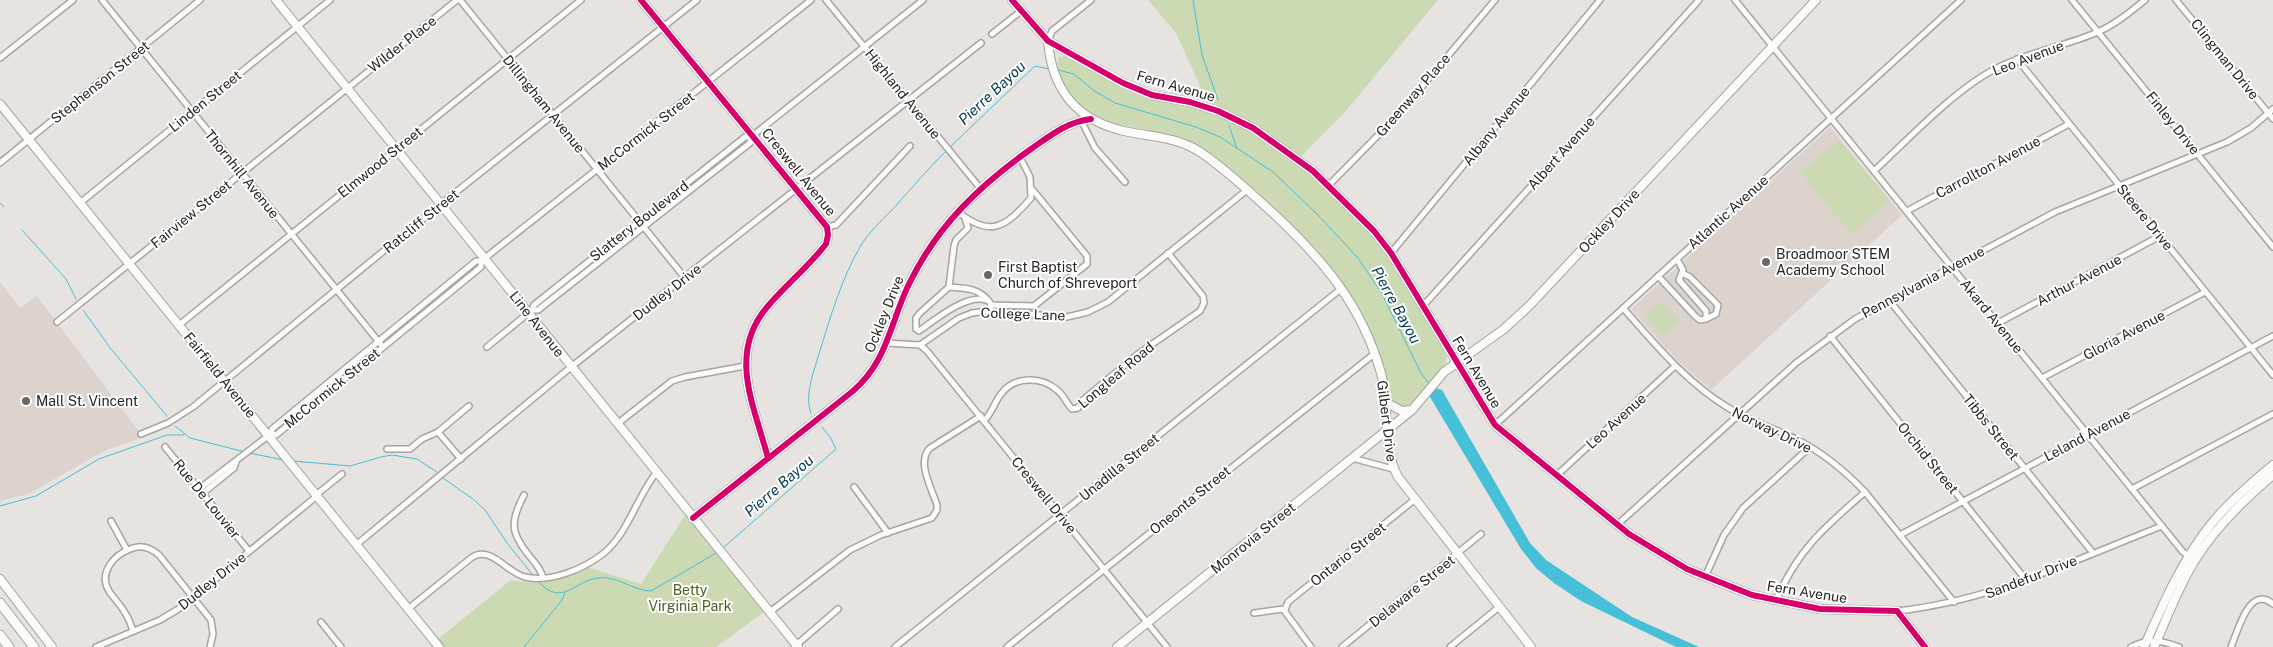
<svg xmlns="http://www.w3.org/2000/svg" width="2273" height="647" viewBox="0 0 2273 647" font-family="'Public Sans',sans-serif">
  <rect width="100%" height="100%" fill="#e6e3e0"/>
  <g fill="#dcd3cd">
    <path d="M1830 127 1902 215 1711 390 1675 358 1631 309Z"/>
    <path d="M0 282 20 308 37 296 143 437 104 451 28 494 0 501Z"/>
  </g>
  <g fill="#ccdab3">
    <path d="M1148 0H1438L1345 112 1301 156C1270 134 1242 114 1207 101L1176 33Z"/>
    <path d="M1065 56 1137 94 1190 106 1238 124 1309 173 1375 238 1396 269 1447 354 1445 365 1410 405 1405 409 1392 403C1380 346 1355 292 1315 249 1303 236 1289 224 1277 211 1254 189 1228 165 1201 148 1163 124 1112 135 1078 103 1071 96 1064 88 1061 78 1059 71 1056 64 1059 57Z"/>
    <path d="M1839 140 1890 201 1851 234 1800 172Z"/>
    <path d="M1661 302 1679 321 1663 336 1645 316Z"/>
    <path d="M686 514 764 612 716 647H444L438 639 511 580 536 583 587 567 641 584Z"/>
  </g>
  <path fill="#46bfd8" d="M1436 388 1442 390 1530 543 1546 560 1632 617 1699 647H1676L1581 601 1554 583 1536 568 1521 549 1430 397 1431 391Z"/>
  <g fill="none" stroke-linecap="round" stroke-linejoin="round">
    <g stroke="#46bfd8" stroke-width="1">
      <path d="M1193 0 1202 55 1218 100"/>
      <path d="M1058 70 1074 74 1093 90 1115 103 1196 127 1220 137 1273 172 1318 215 1358 258 1381 292 1421 373 1430 385"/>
      <path d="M1229 126 1237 148"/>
      <path d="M949 148 1035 66 1049 69"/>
      <path d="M0 203 4 207"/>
      <path d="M22 230 66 279 76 299"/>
      <path d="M83 310 111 349 167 416"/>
      <path d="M811 413C804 396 814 371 819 354 830 318 841 280 860 247 868 233 881 221 892 210 910 190 927 170 946 151"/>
      <path d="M175 426 190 438 245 452"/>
      <path d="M249 453 284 460"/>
      <path d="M293 461 350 466 381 457 392 455 417 459 437 472"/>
      <path d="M443 478 473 499 485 510 507 543 532 574"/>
      <path d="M0 506 36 496 99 459 167 435H184"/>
      <path d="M723 548 836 449 830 437 822 427"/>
      <path d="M539 582C562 608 575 580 598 578 617 575 633 591 651 591L718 552"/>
      <path d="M524 647 562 600 565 592"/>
    </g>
    <g stroke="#a7a4a2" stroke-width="8">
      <g id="street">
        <path d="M102 0 383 347"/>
        <path d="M460 0 685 278"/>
        <path d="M826 0 980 188"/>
        <path d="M1735 0 2183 552 2190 557"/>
        <path d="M2072 0 2273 247"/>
        <path d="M2176 0 2273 119"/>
        <path d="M992 34 1021 11"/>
        <path d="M1048 41 1052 31 1091 0"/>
        <path d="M0 58 73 0"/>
        <path d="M2017 59 2273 375"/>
        <path d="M1081 120 1095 148 1125 182"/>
        <path d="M0 163 200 0"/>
        <path d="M1874 171C1910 138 1955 89 1997 68 2029 52 2065 46 2098 32 2116 24 2130 12 2145 0"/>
        <path d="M1328 186 1399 114 1495 0"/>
        <path d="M80 203 330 0"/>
        <path d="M957 211C990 238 1005 228 1031 198L1030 177 1020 157"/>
        <path d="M1907 211 2069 124"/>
        <path d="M827 227 836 225 910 146"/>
        <path d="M1391 253 1600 0"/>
        <path d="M1682 273 1690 277 1718 305 1716 314 1706 319"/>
        <path d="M1658 276 1695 316 1700 320 1706 319V311L1679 280 1683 270 1677 259"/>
        <path d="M949 287 954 246 956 240 968 228 965 218"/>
        <path d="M1889 300 2093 553"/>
        <path d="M989 301C978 288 966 288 949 287L920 313 916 318V329L919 331C935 320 969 291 989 301L991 305"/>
        <path d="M1423 306 1699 0"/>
        <path d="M1623 308C1655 344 1686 382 1727 407 1749 421 1773 428 1796 439 1822 452 1845 471 1865 492L1954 602"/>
        <path d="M532 310 534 305 745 137H751"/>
        <path d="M990 311 991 305 1034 306 1087 264V256L1032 189"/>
        <path d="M57 322 457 0"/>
        <path d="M1998 323 2160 236"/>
        <path d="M179 325 581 0"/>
        <path d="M1830 336 2026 580"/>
        <path d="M887 343 920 345 959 318 972 313 987 311 1067 317 1088 312 1108 302 1247 190"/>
        <path d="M920 345 927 351 1167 647"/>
        <path d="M487 347 532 310H538L750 143 751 137 923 0"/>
        <path d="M2042 378 2205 292"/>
        <path d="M984 421C992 413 994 403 1001 394 1014 376 1041 376 1057 390 1064 395 1066 403 1072 409L1078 408 1083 400 1138 354 1200 311 1204 303 1203 296 1168 253"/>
        <path d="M617 424 672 381 685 377 745 366"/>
        <path d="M1495 425 1961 0"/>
        <path d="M438 432 461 459"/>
        <path d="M271 433 276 435 481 267V261"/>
        <path d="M141 434 168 423 193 407 441 204 697 0"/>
        <path d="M165 447 249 551"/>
        <path d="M387 449H410L422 439 438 432 469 406"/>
        <path d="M1352 458 1393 469"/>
        <path d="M1556 476 1675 366"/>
        <path d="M854 487 888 533"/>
        <path d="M199 489 268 436 271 433 272 429 476 261H481L485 258 811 0"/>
        <path d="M2132 489 2273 414"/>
        <path d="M203 493 234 468 236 462"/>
        <path d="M316 495 342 474"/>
        <path d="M524 495C509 523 511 534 531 558 537 565 541 570 543 578"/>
        <path d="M111 521 127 550"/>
        <path d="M1617 525 1796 363 1855 319 2055 212 2227 142 2251 128 2273 109"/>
        <path d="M1900 535 2273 336"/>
        <path d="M356 545 571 367 981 43"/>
        <path d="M1705 577 1724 535 1743 508 1810 447"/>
        <path d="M1776 601C1797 550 1825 527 1865 492"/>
        <path d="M408 609 471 558C490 544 507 573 525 577 550 583 584 569 604 553 628 533 637 497 656 473"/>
        <path d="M1285 610 1288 602 1414 500"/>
        <path d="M1897 611C1991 601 2074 560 2162 526"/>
        <path d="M770 612 850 550 881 535 932 518 937 510V505C932 489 916 462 930 448L981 416"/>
        <path d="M1254 613 1283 609 1311 647"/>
        <path d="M321 622 341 647"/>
        <path d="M133 631C131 625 129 618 125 613 121 605 114 599 109 591 98 573 114 555 130 549 141 544 151 548 159 555L211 620 213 634 210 647"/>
        <path d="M96 647 160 620 180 608 317 496"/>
        <path d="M794 647 838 609"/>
        <path d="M895 647 1342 288"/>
        <path d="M1007 647 1374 354"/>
        <path d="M1342 647 1481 534"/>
        <path d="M1450 647 1499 607"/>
        <path d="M2131 647C2149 638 2160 640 2179 647"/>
        <path d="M2231 647C2238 631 2249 584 2273 604"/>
      </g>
    </g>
    <g stroke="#a7a4a2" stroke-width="10">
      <g id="secondary">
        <path d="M276 0 798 647"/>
        <path d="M641 0 827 227 828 235 826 244C809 266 787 284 768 306 727 353 754 405 768 458"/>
        <path d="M1012 0 1048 41 1123 83 1152 95 1190 102 1218 111 1253 128 1313 171 1374 231 1391 253 1495 425 1629 534 1687 569 1752 595 1820 609 1897 611 1925 647"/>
        <path d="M1048 41C1052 90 1076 120 1124 131 1155 138 1179 136 1206 156 1231 174 1253 195 1275 215 1325 262 1362 306 1381 373 1390 407 1382 447 1398 477L1531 647"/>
        <path d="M0 104 439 647"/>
        <path d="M1387 403 1402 411 1410 410"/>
        <path d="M693 518 853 391C889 360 890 321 910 282 938 225 980 185 1031 149 1051 135 1067 122 1091 119"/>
        <path d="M0 579 52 647"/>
        <path d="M1117 647 1412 410 1444 372 1504 329 1529 306 1816 0"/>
        <path d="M2144 647C2163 604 2182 560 2212 523 2230 501 2251 483 2273 465"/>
        <path d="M2154 647C2167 618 2178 587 2195 560 2216 527 2243 500 2273 475"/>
      </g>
    </g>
    <g stroke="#a7a4a2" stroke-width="11">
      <g id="highway">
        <path d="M0 603 34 647"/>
        <path d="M0 635 9 647"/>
      </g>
    </g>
    <use href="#street" stroke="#fbfbfa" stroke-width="5"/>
    <use href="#secondary" stroke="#fbfbfa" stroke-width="8"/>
    <use href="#highway" stroke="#fbfbfa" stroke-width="9"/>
    <g stroke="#fff" stroke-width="9">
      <g id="cycleway">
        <path d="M641 0 827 227 828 235 826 244C809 266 787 284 768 306 727 353 754 405 768 458"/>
        <path d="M1012 0 1048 41 1123 83 1152 95 1190 102 1218 111 1253 128 1313 171 1374 231 1391 253 1495 425 1629 534 1687 569 1752 595 1820 609 1897 611 1925 647"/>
        <path d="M693 518 853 391C889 360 890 321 910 282 938 225 980 185 1031 149 1051 135 1067 122 1091 119"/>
      </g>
    </g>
    <use href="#cycleway" stroke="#d6006c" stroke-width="6"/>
  </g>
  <g fill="#6a6866" stroke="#fff" stroke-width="2">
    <circle cx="1766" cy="262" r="5"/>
    <circle cx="988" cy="275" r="5"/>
    <circle cx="26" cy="401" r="5"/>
  </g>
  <g text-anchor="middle" stroke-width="4" stroke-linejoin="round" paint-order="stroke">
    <g font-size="14" fill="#282524" stroke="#fff">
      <text transform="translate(402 44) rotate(-38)" y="5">Wilder Place</text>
      <text transform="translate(2028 58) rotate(-21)" y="5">Leo Avenue</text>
      <text transform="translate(2225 59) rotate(51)" y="5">Clingman Drive</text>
      <text transform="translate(100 82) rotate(-39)" y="5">Stephenson Street</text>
      <text transform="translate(1176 86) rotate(16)" y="5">Fern Avenue</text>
      <text transform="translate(903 94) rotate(51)" y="5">Highland Avenue</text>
      <text transform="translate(1413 95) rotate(-49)" y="5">Greenway Place</text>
      <text transform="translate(205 101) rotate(-39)" y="5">Linden Street</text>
      <text transform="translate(544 104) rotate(51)" y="5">Dillingham Avenue</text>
      <text transform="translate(2173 123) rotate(51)" y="5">Finley Drive</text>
      <text transform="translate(1496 126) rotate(-51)" y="5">Albany Avenue</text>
      <text transform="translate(646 131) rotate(-38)" y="5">McCormick Street</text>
      <text transform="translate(1561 153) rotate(-48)" y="5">Albert Avenue</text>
      <text transform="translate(380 162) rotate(-39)" y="5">Elmwood Street</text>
      <text transform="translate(1988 167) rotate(-28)" y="5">Carrollton Avenue</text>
      <text transform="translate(799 172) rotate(51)" y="5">Creswell Avenue</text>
      <text transform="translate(242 174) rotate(51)" y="5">Thornhill Avenue</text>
      <text transform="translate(1728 212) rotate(-42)" y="5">Atlantic Avenue</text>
      <text transform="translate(191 214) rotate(-39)" y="5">Fairview Street</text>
      <text transform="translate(2145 217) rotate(51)" y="5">Steere Drive</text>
      <text transform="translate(421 221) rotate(-39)" y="5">Ratcliff Street</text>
      <text transform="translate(639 221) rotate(-38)" y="5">Slattery Boulevard</text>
      <text transform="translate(1609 221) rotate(-47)" y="5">Ockley Drive</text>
      <text transform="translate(2079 280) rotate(-28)" y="5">Arthur Avenue</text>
      <text transform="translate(1923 282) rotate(-28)" y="5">Pennsylvania Avenue</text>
      <text transform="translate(667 292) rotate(-38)" y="5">Dudley Drive</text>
      <text transform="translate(884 314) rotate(-68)" y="5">Ockley Drive</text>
      <text transform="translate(1023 314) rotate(2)" y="5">College Lane</text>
      <text transform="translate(1992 316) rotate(51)" y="5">Akard Avenue</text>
      <text transform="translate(537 324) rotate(52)" y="5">Line Avenue</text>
      <text transform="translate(2124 335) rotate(-28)" y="5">Gloria Avenue</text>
      <text transform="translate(1477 372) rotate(59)" y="5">Fern Avenue</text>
      <text transform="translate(220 375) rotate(51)" y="5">Fairfield Avenue</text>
      <text transform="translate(1116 375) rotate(-40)" y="5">Longleaf Road</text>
      <text transform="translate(332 388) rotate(-39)" y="5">McCormick Street</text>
      <text transform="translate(1387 421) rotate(83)" y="5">Gilbert Drive</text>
      <text transform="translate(1616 421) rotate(-42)" y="5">Leo Avenue</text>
      <text transform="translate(1991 427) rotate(51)" y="5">Tibbs Street</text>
      <text transform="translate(1772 430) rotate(26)" y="5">Norway Drive</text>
      <text transform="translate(2087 435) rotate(-28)" y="5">Leland Avenue</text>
      <text transform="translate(1928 458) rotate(51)" y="5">Orchid Street</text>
      <text transform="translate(1119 467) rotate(-39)" y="5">Unadilla Street</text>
      <text transform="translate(1044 495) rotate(51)" y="5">Creswell Drive</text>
      <text transform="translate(207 499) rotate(51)" y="5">Rue De Louvier</text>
      <text transform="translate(1190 500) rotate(-39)" y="5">Oneonta Street</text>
      <text transform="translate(1253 538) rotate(-39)" y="5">Monrovia Street</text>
      <text transform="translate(1348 554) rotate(-39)" y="5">Ontario Street</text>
      <text transform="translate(2031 577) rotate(-21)" y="5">Sandefur Drive</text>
      <text transform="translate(212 581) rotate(-39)" y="5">Dudley Drive</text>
      <text transform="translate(1412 591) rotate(-39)" y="5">Delaware Street</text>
      <text transform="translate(1807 592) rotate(9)" y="5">Fern Avenue</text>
    </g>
    <g font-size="14" fill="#282524" stroke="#fff" text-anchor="start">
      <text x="1776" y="259">Broadmoor STEM<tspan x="1776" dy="16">Academy School</tspan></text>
      <text x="998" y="272">First Baptist<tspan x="998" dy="16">Church of Shreveport</tspan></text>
      <text x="36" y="406">Mall St. Vincent</text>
    </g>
    <g font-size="14" fill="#485f1e" stroke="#fff">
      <text x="690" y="595">Betty<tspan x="690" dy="16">Virginia Park</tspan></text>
    </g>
    <g font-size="15" font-style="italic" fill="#003e4e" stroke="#fff">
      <text transform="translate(992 93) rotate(-43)" y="5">Pierre Bayou</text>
      <text transform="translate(1396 305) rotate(61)" y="5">Pierre Bayou</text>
      <text transform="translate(779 486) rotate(-41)" y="5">Pierre Bayou</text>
    </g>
  </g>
</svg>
